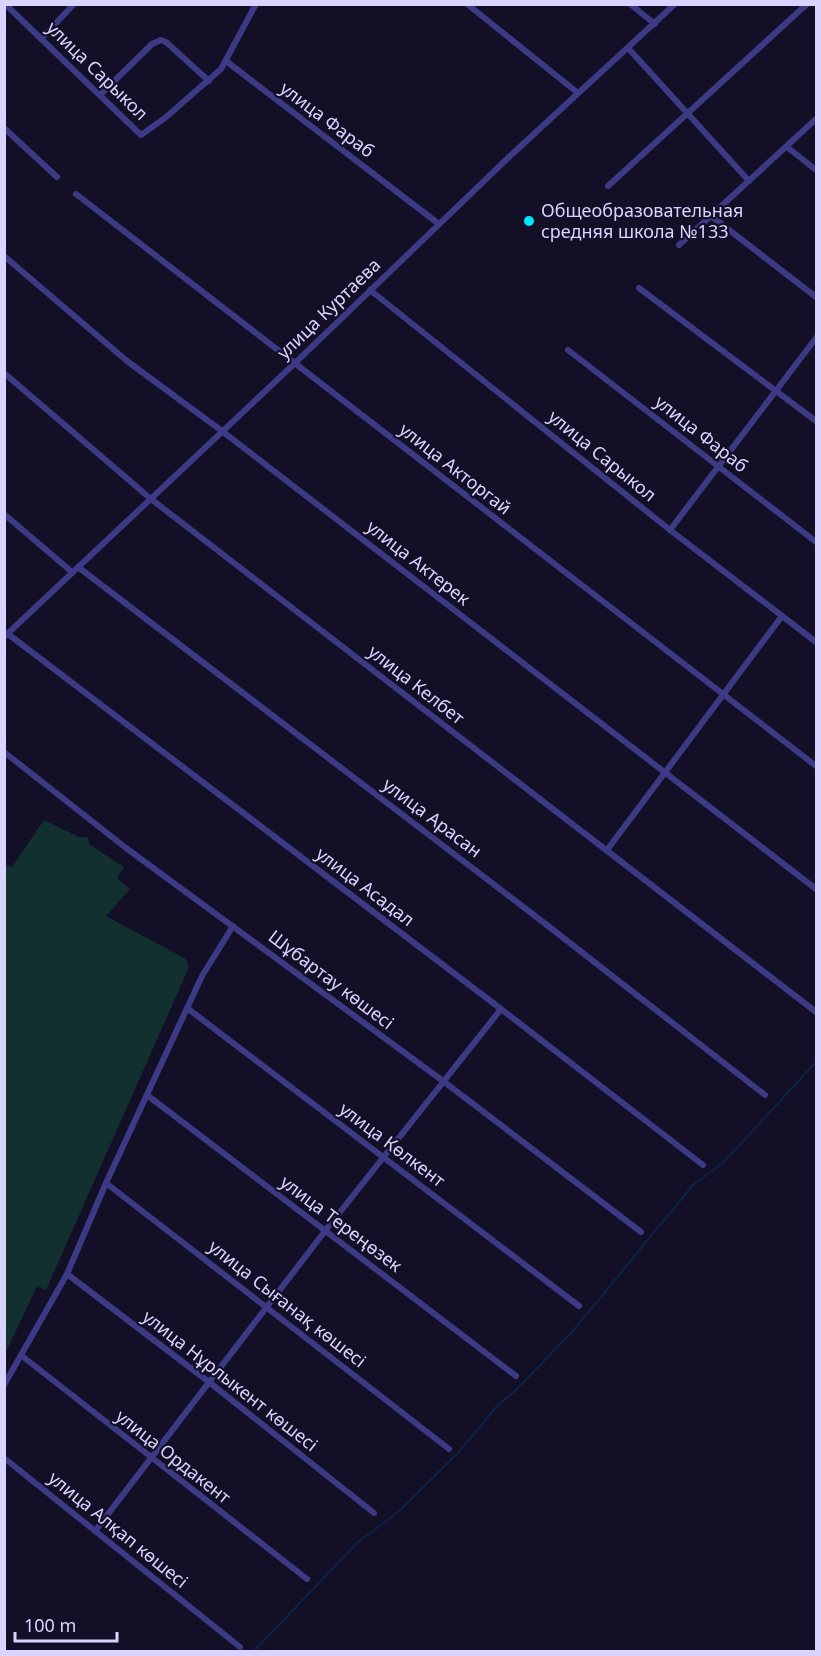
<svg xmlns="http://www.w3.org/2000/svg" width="821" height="1656" viewBox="0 0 821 1656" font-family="'Noto Sans',sans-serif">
  <rect width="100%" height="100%" fill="#130f26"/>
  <path fill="#12302f" d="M44 820 79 837H88L89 844 124 867 117 878 130 889 106 916 186 959 189 967 46 1290 37 1286 5 1354V864L12 867Z"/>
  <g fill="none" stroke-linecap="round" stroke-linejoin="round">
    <path stroke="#0c2248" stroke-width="2" d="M253 1652 357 1543 397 1513 459 1452 497 1406 515 1391 572 1332 693 1185 723 1163 816 1062"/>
    <g stroke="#3d3a85" stroke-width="6">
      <path d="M5 4 141 135 165 118 221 69 256 4"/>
      <path d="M467 4 578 93"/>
      <path d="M630 4 655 24"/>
      <path d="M41 39 74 4"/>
      <path d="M628 48 749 181"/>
      <path d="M226 61 439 224"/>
      <path d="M100 95 152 44 161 40 166 42 209 81"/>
      <path d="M4 128 57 177"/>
      <path d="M787 147 816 170"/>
      <path d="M608 186 807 4"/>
      <path d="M76 194 816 766"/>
      <path d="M711 216 816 297"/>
      <path d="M679 245 816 119"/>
      <path d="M4 256 127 361 222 431 816 889"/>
      <path d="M639 288 816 421"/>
      <path d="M370 290 670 530 816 642"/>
      <path d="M568 350 816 542"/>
      <path d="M4 373 151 499 816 1012"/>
      <path d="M4 514 72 572"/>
      <path d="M670 530 816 338"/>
      <path d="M78 567 543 922 765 1095"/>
      <path d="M8 634 501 1009 703 1165"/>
      <path d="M4 637 294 364 509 157 675 4"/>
      <path d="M4 752 126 848 443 1081 641 1232"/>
      <path d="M607 850 782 616"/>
      <path d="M187 1008 579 1306"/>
      <path d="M147 1095 516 1376"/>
      <path d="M106 1183 449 1449"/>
      <path d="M67 1274 209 1382 374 1513"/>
      <path d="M22 1356 307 1579"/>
      <path d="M4 1385 67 1274 106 1183 202 976 233 926"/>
      <path d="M4 1458 240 1647"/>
      <path d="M95 1531 325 1231 501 1009"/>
    </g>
  </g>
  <circle fill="#00e5ff" stroke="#130f26" stroke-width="2" cx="529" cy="221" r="6"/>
  <g text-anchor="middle" stroke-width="4.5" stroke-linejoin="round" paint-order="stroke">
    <g font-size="18" fill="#d9d4ff" stroke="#130f26">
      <text transform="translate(97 71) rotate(44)" y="6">улица Сарыкол</text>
      <text transform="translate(327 120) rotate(37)" y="6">улица Фараб</text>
      <text transform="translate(329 309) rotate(-44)" y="6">улица Куртаева</text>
      <text transform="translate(701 434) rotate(38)" y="6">улица Фараб</text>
      <text transform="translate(602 456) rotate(39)" y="6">улица Сарыкол</text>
      <text transform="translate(455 469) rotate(38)" y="6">улица Акторгай</text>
      <text transform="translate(418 563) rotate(38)" y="6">улица Актерек</text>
      <text transform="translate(416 685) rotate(38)" y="6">улица Келбет</text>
      <text transform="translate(432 818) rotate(37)" y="6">улица Арасан</text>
      <text transform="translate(365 887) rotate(37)" y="6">улица Асадал</text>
      <text transform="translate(331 980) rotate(37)" y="6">Шұбартау көшесі</text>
      <text transform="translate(392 1145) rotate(37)" y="6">улица Көлкент</text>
      <text transform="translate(341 1224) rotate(37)" y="6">улица Тереңөзек</text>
      <text transform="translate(287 1304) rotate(38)" y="6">улица Сығанақ көшесі</text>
      <text transform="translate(230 1381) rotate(38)" y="6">улица Нұрлыкент көшесі</text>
      <text transform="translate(173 1457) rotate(38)" y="6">улица Ордакент</text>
      <text transform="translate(118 1530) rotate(39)" y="6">улица Алқап көшесі</text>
    </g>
    <g font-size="18" fill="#d9d4ff" stroke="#130f26" text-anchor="start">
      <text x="541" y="217">Общеобразовательная<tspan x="541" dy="21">средняя школа №133</tspan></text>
    </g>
  </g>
  <rect width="821" height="1656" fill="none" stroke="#d9d4ff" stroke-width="12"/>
  <path d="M15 1632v9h102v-9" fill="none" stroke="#d9d4ff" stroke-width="3"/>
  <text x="24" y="1632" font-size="18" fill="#d9d4ff" stroke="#130f26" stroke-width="4.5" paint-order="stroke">100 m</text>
</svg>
